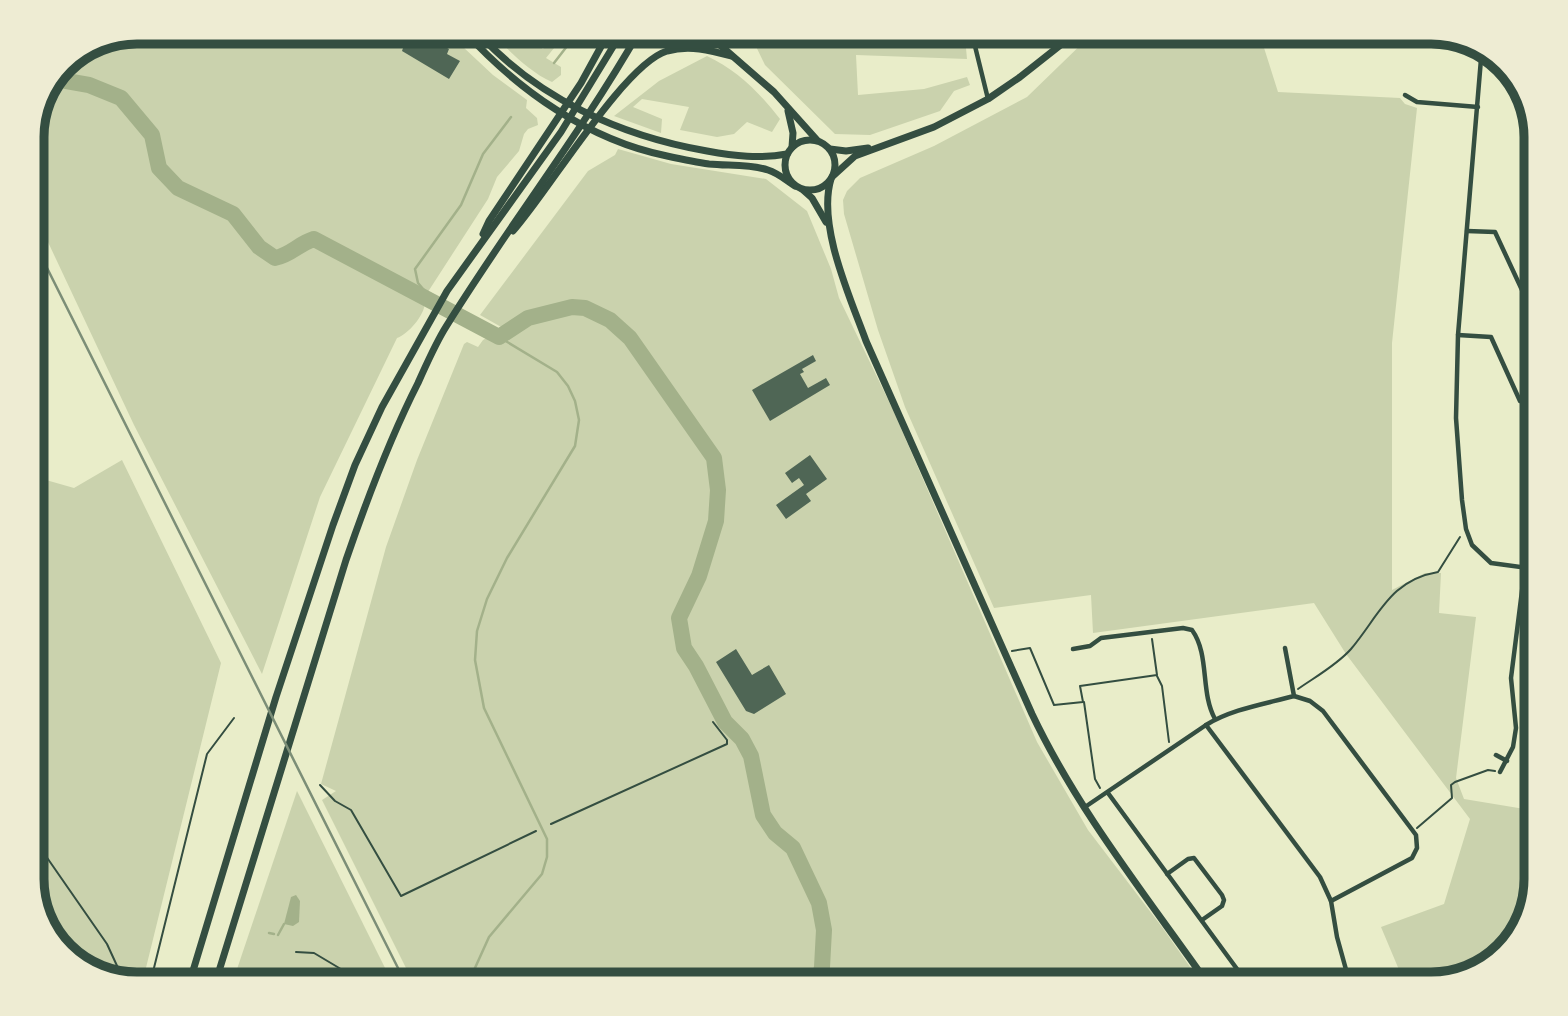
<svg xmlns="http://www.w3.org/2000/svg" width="1568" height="1016" viewBox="0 0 1568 1016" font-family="'Noto Serif',serif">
  <rect width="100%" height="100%" fill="#e9edc9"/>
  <g fill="#cad2ad">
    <path d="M137 32H447L493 75 527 100 526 108 537 118 538 125 528 129 524 134 519 151 497 177 488 199 424 298C429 311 409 334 397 338L320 497 262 674 134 425 32 208V130L63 62Z"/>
    <path d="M490 32H524L525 35 543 49 559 32H567L546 58 561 67V75L552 82C528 71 509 50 490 32Z"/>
    <path d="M1094 32H1259L1278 92 1400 98 1405 104 1417 108 1392 343V590L1425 573H1441L1439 613 1476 617 1456 778 1464 799 1536 811V880L1519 937 1484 971 1432 984H1405L1381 927 1444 904 1470 819 1346 654 1314 603 1093 633 1091 595 994 608 905 407 878 330 844 214 843 200 847 191 860 178 934 146 1027 97Z"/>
    <path d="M750 34 966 48 967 59 856 55 858 95 924 89 967 77 970 85 954 91 940 111 870 135 835 134 765 65Z"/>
    <path d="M707 56C737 70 760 93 780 119L772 132 747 122 734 134 717 137 680 130 689 107 642 99 633 107 662 119 661 133 614 116 659 81Z"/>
    <path d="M618 149 671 164 766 179 807 211 831 269 839 298 893 410 1037 742 1088 830 1162 927 1202 984H414L322 800 336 791 321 784 386 547 417 460 464 344 467 342 478 347 483 340 503 328 480 315 588 171 615 155Z"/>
    <path d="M122 460 221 663 142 984 79 967 46 932 32 886V476L74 488Z"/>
    <path d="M297 791 393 984H232Z"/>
  </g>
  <path fill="#a3b18a" d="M296 895 300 901 299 922 293 926 284 924 291 897Z"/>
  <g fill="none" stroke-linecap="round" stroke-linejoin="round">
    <g stroke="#a3b18a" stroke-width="2.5">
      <path d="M554 63 578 32"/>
      <path d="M435 303 418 283 415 269 461 205 483 154 511 117"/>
      <path d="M269 933 274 934"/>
      <path d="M278 935 284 924"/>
      <path d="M432 984 448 977 468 979"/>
      <path d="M470 984V979L489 937 542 874 547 857V839L484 708 475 660 477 631 487 599 507 558 575 446 579 420 575 401 568 386 557 372 499 337"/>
    </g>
    <path stroke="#a3b18a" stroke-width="16" d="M55 79 89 85 121 98 152 135 159 168 178 188 233 214 259 247 275 258C291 255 298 244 314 239L499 337 528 318 572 307 585 308 610 320 630 338 714 458 718 490 716 521 699 576 679 618 684 648 696 666 725 722 742 739 751 756 763 815 775 833 793 848 819 903 824 930 822 967 818 984"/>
  </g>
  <g fill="#4f6655">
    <path d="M379 32H419L449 49 447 54 460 61 449 79 402 51 403 48Z"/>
    <path d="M813 355 816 361 802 369 804 372 800 374 808 388 826 378 830 385 770 421 752 390Z"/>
    <path d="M810 455 827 479 806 494 811 501 786 519 776 505 804 485 799 478 792 483 785 473Z"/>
    <path d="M736 649 752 675 769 665 786 694 754 714 746 711 716 662Z"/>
  </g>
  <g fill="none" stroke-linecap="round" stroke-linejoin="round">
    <g stroke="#344e41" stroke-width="2">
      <path d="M1012 651 1030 648 1054 705 1083 702 1080 686 1157 675 1152 639"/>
      <path d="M1157 676 1162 686 1169 742"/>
      <path d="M1298 689C1315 677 1337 665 1351 649 1379 616 1390 580 1438 572L1460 537"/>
      <path d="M1084 702 1095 779 1100 788"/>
      <path d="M320 785 335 801 351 810 401 896 536 831"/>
      <path d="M551 824 727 744V740L713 722"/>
      <path d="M1417 828 1452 798 1451 785 1455 782 1488 770 1495 771"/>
      <path d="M32 836 107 944 124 981"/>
      <path d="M296 952 314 953 366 984"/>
      <path d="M150 984 207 754 234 718"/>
    </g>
    <g stroke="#344e41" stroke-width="4.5">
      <path d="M868 32 995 38 1020 32"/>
      <path d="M973 38 988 99"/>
      <path d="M1482 47 1458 335 1456 418 1462 500 1466 529 1472 545 1491 563 1536 569"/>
      <path d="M1405 95 1417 102 1478 107"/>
      <path d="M1467 231 1495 232 1529 305"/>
      <path d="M1458 335 1491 337 1520 401"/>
      <path d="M1073 649 1090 646 1101 638 1183 628 1192 630C1210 655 1200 692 1215 719"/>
      <path d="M1294 696 1310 701 1323 711 1416 835 1417 848 1412 858 1331 901"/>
      <path d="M1206 725C1232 709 1265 704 1294 696L1285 648"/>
      <path d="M1496 755 1507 761"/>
      <path d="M1500 772 1513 747 1516 728 1511 678 1525 567"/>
      <path d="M1108 793 1248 984"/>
      <path d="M1085 807 1206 725 1320 877 1331 901 1337 937 1350 984"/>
      <path d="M1167 874 1188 859 1194 858 1222 895 1224 900 1222 906 1202 920"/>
    </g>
    <g stroke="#344e41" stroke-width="7">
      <path d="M465 32C518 90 588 140 667 156 681 159 695 162 709 164 728 166 749 164 768 170 778 173 787 181 795 186"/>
      <path d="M477 32C537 98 620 136 707 151 734 156 760 159 787 154"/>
      <circle cx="810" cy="165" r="25"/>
      <path d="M830 149 846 151 868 148"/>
      <path d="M833 176 855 156 934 127 988 99 1020 77 1077 32"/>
      <path d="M831 179C817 225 850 297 866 341L1032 714C1078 811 1147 897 1208 984"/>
      <path d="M803 190 812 198 826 222"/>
    </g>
    <g stroke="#344e41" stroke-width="7">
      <path d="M705 32 774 92 817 140"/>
      <path d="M788 111 793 133 792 147"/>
      <path d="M513 231C548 192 624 64 667 51 689 45 710 50 731 56"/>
      <path d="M483 234 489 221 581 83 609 32"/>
      <path d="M189 984 276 697 333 525 355 465 382 407 447 291 561 132 622 32"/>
      <path d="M215 984 346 560C367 499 389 440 418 383 426 365 434 347 444 330 506 229 580 135 639 32"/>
    </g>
    <path stroke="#7c8e77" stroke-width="2.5" d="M32 238 406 984"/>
  </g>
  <path d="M0 0H1568V1016H0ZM137 44H1431A93 93 0 0 1 1524 137V879A93 93 0 0 1 1431 972H137A93 93 0 0 1 44 879V137A93 93 0 0 1 137 44Z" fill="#eeecd3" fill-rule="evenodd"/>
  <path fill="none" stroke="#344e41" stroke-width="9" d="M137 44H1431A93 93 0 0 1 1524 137V879A93 93 0 0 1 1431 972H137A93 93 0 0 1 44 879V137A93 93 0 0 1 137 44Z"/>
</svg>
